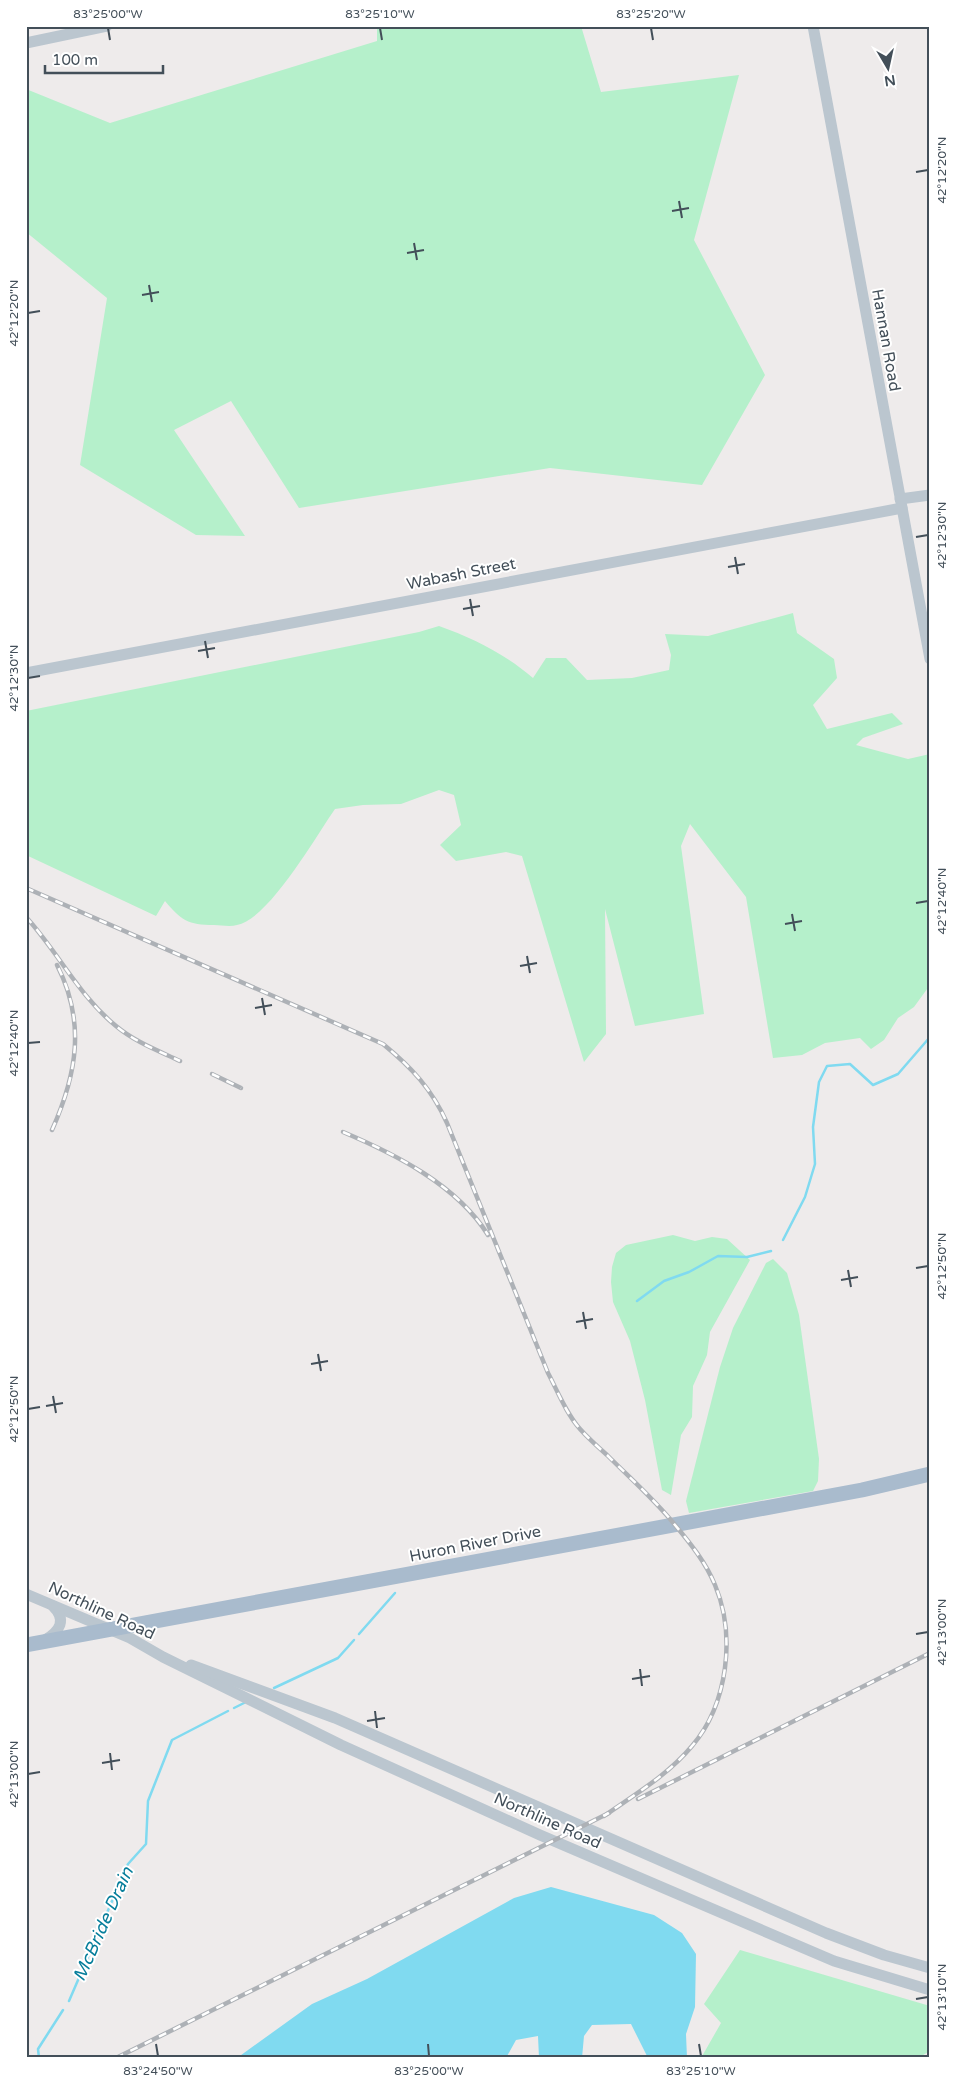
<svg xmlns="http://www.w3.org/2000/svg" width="956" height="2084" viewBox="0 0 956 2084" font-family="'Varela Round',sans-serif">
  <rect width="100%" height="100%" fill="#eeebeb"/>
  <g fill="#b5f0cb">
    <path d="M377 26H581L601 92 739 75 694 240 765 375 702 485 550 468 299 508 231 401 174 430 245 536 196 535 80 465 107 298 26 232V89L110 123 377 41Z"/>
    <path d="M793 613 797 633 834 659 837 678 813 705 827 729 892 713 903 724 863 738 856 745 908 759 930 754V985L914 1007 898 1018 884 1040 871 1049 860 1038 825 1043 802 1055 773 1058 746 897 690 824 681 846 704 1014 635 1026 605 909 606 1034 584 1062 522 856 506 852 456 861 440 845 461 825 454 795 439 790 401 804 363 805 335 809C316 836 269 919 237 925 230 927 221 925 214 925 188 925 181 920 165 901L156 916 26 855V711L419 632 439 626C473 638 505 654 533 678L546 658H566L587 680 632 678 669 670 671 655 665 634 708 636Z"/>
    <path d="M673 1235 695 1241 712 1237 727 1239 750 1260 710 1332 707 1355 693 1386 692 1417 681 1435 671 1495 662 1490 645 1400 630 1341 613 1302 611 1282 612 1267 616 1253 626 1245Z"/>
    <path d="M773 1259 787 1273 799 1315 819 1459 818 1481 813 1491 689 1513 686 1501 720 1367 733 1328 766 1263Z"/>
    <path d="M740 1950 930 2006V2051L918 2058H701L721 2023 704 2004Z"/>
  </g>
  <path fill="#80daf0" d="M551 1887 654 1915 682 1933 696 1954 695 2007 686 2034 687 2058H648L631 2024 592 2025 584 2036 582 2058H539L538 2036 516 2040 506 2058H237L312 2004 367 1979 514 1898Z"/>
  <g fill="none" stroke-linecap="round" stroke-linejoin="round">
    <g stroke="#80daf0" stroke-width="2.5">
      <path d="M783 1240 805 1197 815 1164 813 1127 819 1082 827 1066 850 1064 873 1085 898 1074 930 1037"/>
      <path d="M637 1301 664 1281 689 1272 718 1256 747 1257 771 1251"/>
      <path d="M359 1634 395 1593"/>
      <path d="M274 1688 338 1658 354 1640"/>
      <path d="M234 1708 246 1702"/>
      <path d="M69 2001 128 1864 146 1844 148 1801 172 1740 228 1711"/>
      <path d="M39 2058 38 2049 63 2010"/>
    </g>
    <g stroke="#bbc6cf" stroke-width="11">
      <path d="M813 26 930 659"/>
      <path d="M26 43 107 26"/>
      <path d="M900 499 930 495"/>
      <path d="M26 673 902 508"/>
      <path d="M26 1594 130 1638 163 1657 341 1745 540 1835 834 1961 930 1990"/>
      <path d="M45 1640C60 1631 67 1620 53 1606"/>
      <path d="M191 1665 335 1718 826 1933 884 1955 930 1968"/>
    </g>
    <path stroke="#a9bbcd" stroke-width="15" d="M26 1645 862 1490 930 1474"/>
    <g stroke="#adb1b6" stroke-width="4.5">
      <g id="rail">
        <path d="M26 888 383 1044C411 1067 432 1089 447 1123L548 1373C558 1392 566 1413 580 1429 588 1438 598 1447 607 1455 630 1478 655 1500 675 1525 691 1544 706 1563 715 1585 736 1635 728 1704 692 1746 668 1775 634 1795 604 1816"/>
        <path d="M26 917C58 952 79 996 116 1026 135 1042 159 1051 180 1061"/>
        <path d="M212 1074 241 1088"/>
        <path d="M52 1130C77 1074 86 1022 57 965"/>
        <path d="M343 1132C395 1154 457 1185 488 1235"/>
        <path d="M638 1799 930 1653"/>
        <path d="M116 2058 609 1813"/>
      </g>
    </g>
    <use href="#rail" stroke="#fff" stroke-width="2.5" stroke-dasharray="8" stroke-linecap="butt"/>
  </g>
  <path fill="none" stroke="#434f59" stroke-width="2" d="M108 28 110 40M380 28 382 40M651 28 653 40M916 172 928 170M679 201 682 218M672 211 689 208M414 243 417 260M407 253 424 250M149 285 152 302M142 295 159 292M28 313 40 311M916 537 928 535M735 557 738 574M728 567 745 564M470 599 473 616M463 609 480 606M205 641 208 658M198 651 215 648M28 678 40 676M916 903 928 901M792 914 795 931M785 924 802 921M527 956 530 973M520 966 537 963M262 998 265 1015M255 1008 272 1005M28 1043 40 1042M916 1268 928 1266M848 1270 851 1287M841 1280 858 1277M583 1312 586 1329M576 1322 593 1319M318 1354 321 1371M311 1364 328 1361M53 1396 56 1413M46 1406 63 1403M28 1409 40 1407M916 1634 928 1632M640 1669 642 1686M632 1679 650 1676M375 1711 377 1728M367 1721 385 1718M110 1753 112 1770M102 1763 120 1760M28 1774 40 1772M916 1999 928 1997M156 2044 158 2056M428 2044 429 2056M699 2044 701 2056"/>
  <g text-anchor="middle" stroke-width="4" stroke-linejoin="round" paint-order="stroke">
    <g font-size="16" fill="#434f59" stroke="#fff">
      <text transform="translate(887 340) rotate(80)" y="6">Hannan Road</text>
      <text transform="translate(461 573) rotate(-11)" y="6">Wabash Street</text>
      <text transform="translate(475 1543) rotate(-11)" y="6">Huron River Drive</text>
      <text transform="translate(102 1610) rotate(25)" y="6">Northline Road</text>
      <text transform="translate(548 1820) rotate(24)" y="6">Northline Road</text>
    </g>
    <g font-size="18" font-style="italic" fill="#067e9b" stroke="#fff">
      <text transform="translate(103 1924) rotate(-66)" y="6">McBride Drain</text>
    </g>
  </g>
  <rect width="956" height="2084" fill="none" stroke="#ffffff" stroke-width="55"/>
  <g transform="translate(888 68) rotate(171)" stroke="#ffffff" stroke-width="4" paint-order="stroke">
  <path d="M0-4L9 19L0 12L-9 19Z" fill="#434f59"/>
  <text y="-8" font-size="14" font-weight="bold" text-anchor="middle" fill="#434f59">N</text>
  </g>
  <path d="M45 65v8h118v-8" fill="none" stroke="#434f59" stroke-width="2.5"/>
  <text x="52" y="65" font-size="15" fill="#434f59" stroke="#ffffff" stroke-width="4" paint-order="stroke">100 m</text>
  <rect x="28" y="28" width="900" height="2028" fill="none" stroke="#434f59" stroke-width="2"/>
  <g font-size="12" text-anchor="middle" fill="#434f59">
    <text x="108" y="18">83°25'00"W</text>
    <text x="380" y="18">83°25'10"W</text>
    <text x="651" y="18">83°25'20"W</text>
    <text transform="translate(942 170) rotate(-90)" y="4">42°12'20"N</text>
    <text transform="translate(14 313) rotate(-90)" y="4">42°12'20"N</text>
    <text transform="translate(942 535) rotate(-90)" y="4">42°12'30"N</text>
    <text transform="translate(14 678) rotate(-90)" y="4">42°12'30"N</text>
    <text transform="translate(942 901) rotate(-90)" y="4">42°12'40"N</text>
    <text transform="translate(14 1043) rotate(-90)" y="4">42°12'40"N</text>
    <text transform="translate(942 1266) rotate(-90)" y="4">42°12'50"N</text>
    <text transform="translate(14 1409) rotate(-90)" y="4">42°12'50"N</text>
    <text transform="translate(942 1632) rotate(-90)" y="4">42°13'00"N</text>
    <text transform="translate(14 1774) rotate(-90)" y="4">42°13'00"N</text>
    <text transform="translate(942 1997) rotate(-90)" y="4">42°13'10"N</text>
    <text x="158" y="2075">83°24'50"W</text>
    <text x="429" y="2075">83°25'00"W</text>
    <text x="701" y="2075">83°25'10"W</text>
  </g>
</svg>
